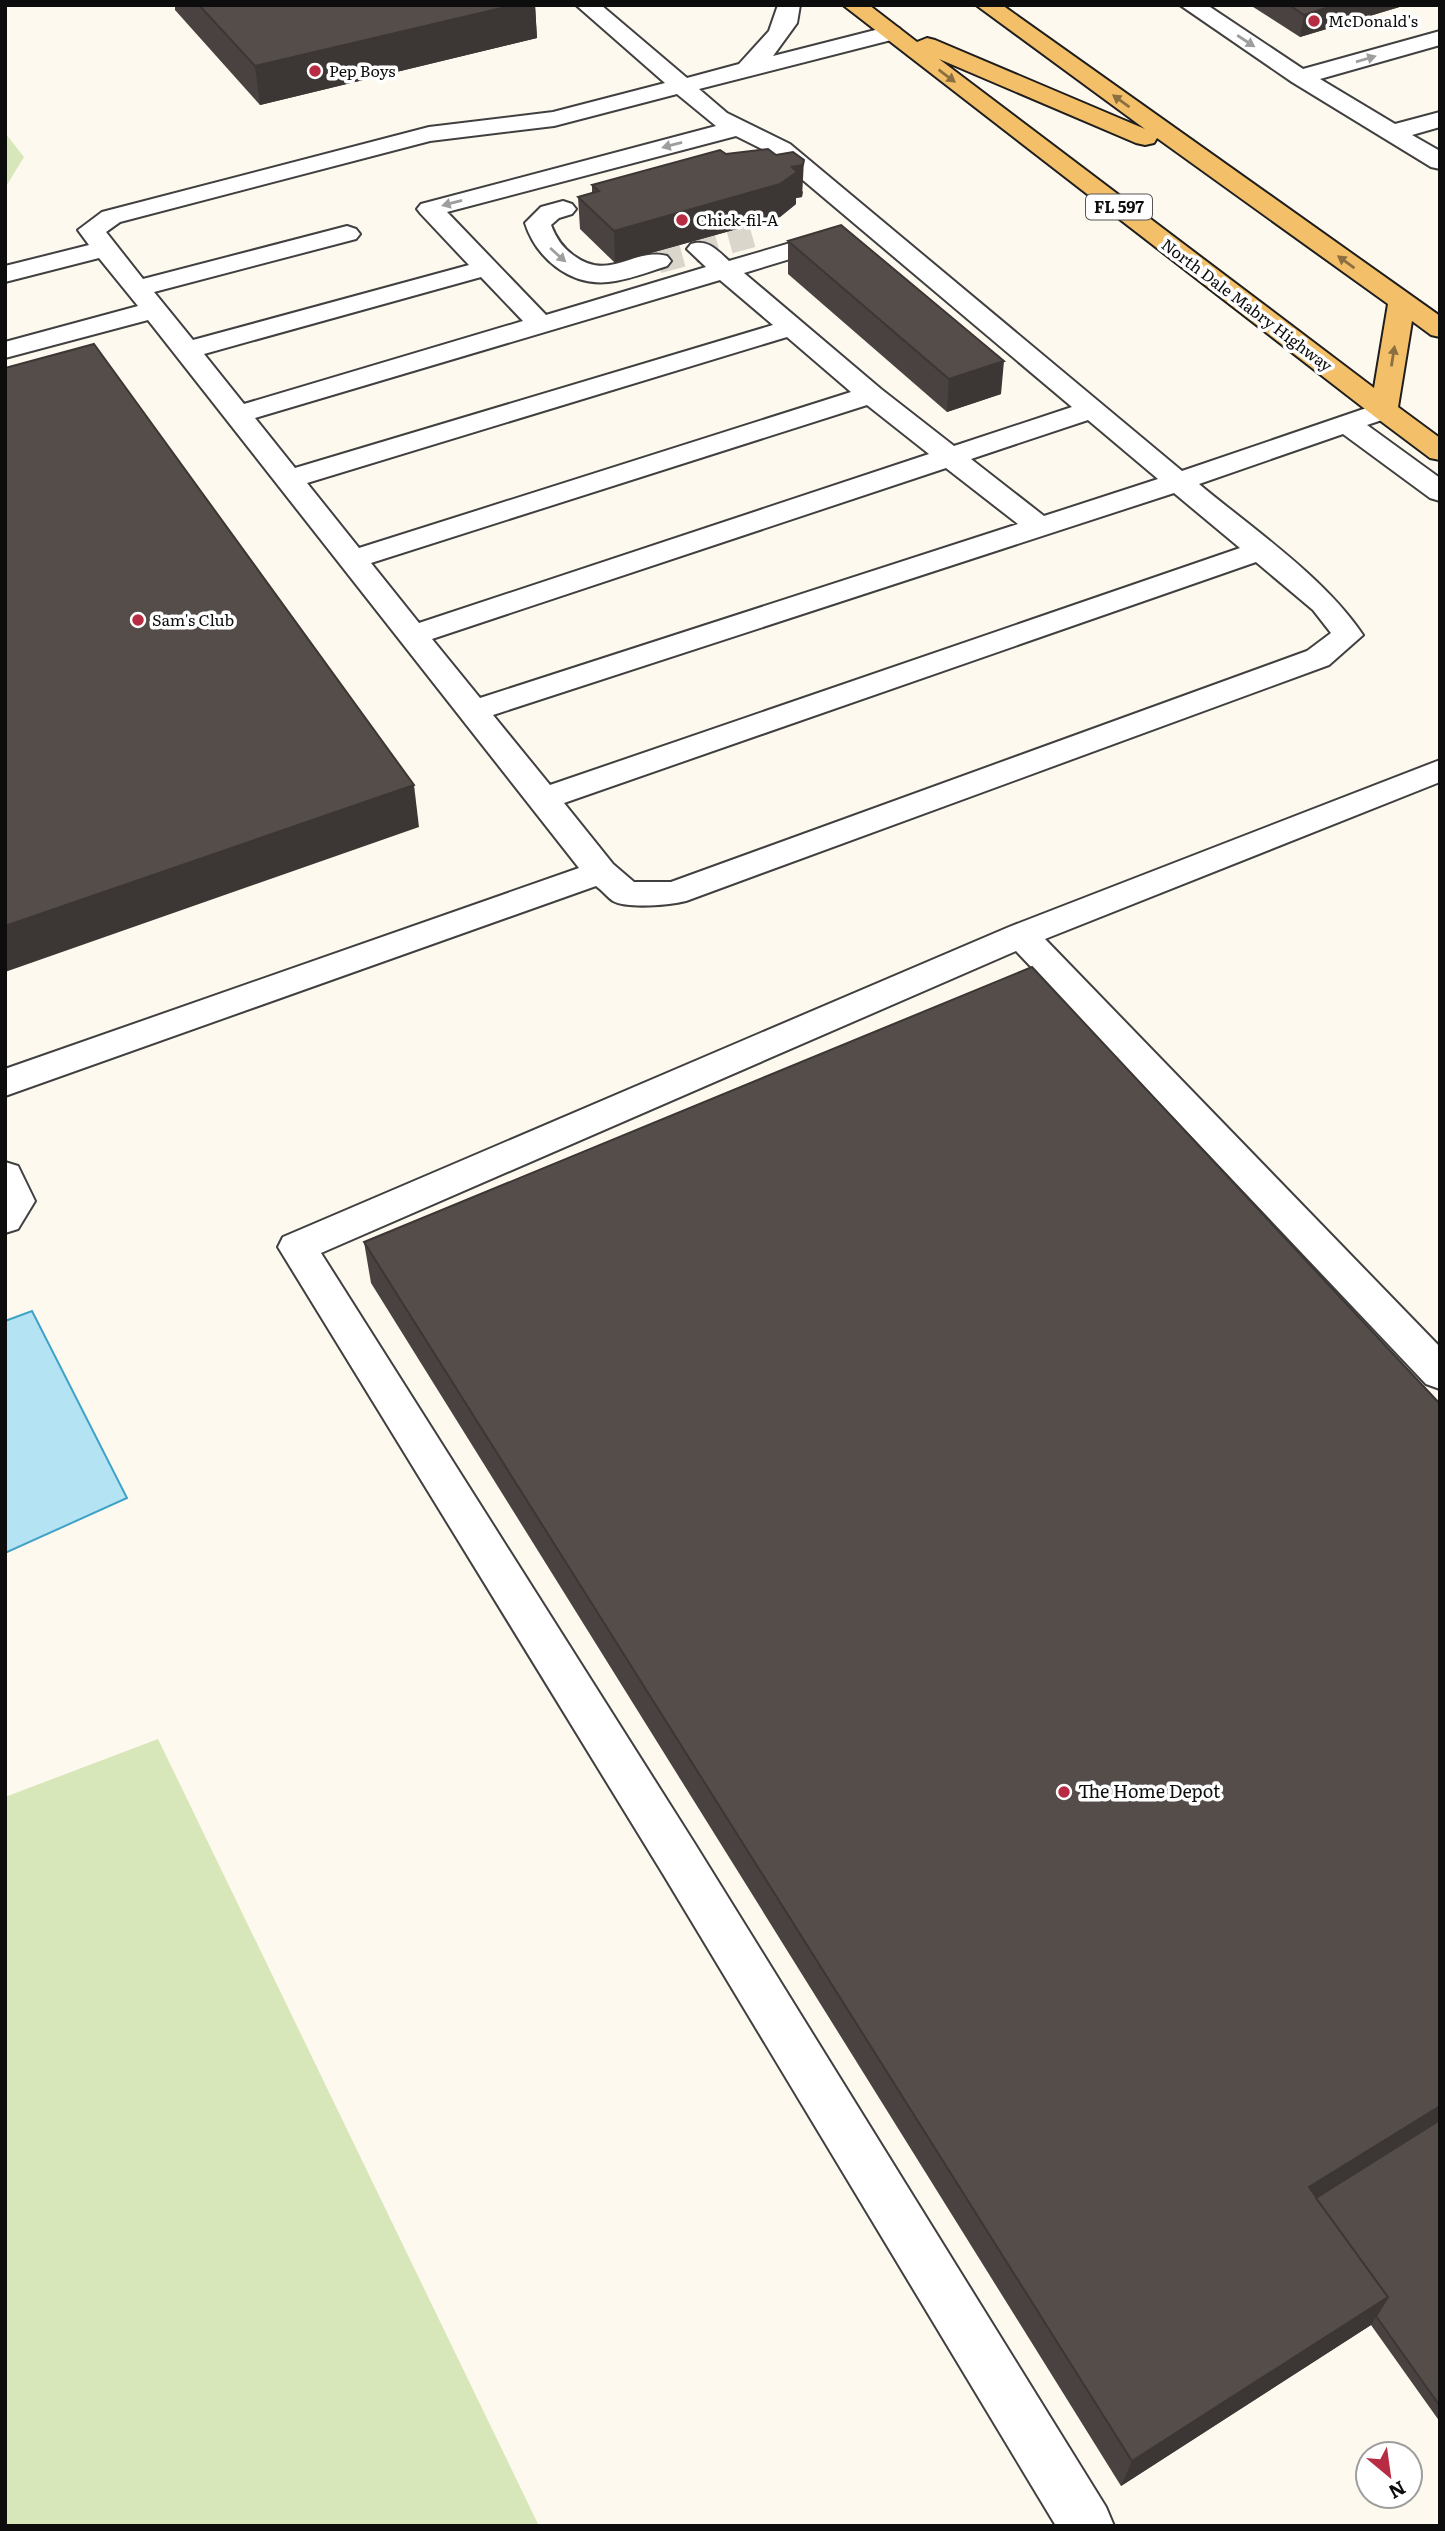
<svg xmlns="http://www.w3.org/2000/svg" width="1445" height="2531" viewBox="0 0 1445 2531" font-family="Literata,serif">
  <rect width="100%" height="100%" fill="#fef9ee"/>
  <g fill="#d7e7b9">
    <path d="M5 133 24 157 5 188Z"/>
    <path d="M158 1739 539 2526H5V1797Z"/>
  </g>
  <path fill="#b4e4f3" stroke="#3fa2c7" stroke-width="2" d="M32 1311 127 1498 5 1553V1321Z"/>
  <g fill="none" stroke-linecap="round" stroke-linejoin="round">
    <path stroke="#dad6cc" stroke-width="25" stroke-dasharray="25 12" stroke-linecap="butt" d="M658 261 752 235"/>
    <g stroke="#404040" stroke-width="4">
      <g id="minor">
        <path d="M576 5H601L687 78 739 64 769 31 778 5H800L797 23 773 56 891 26 899 28 903 33 899 38 699 89 727 113 790 144 1182 471 1384 402 1394 404 1398 410 1394 416 1367 425 1440 478V501L1430 498 1343 434 1199 484C1253 529 1324 577 1363 635L1329 665 686 901C670 905 628 909 613 901 607 897 602 890 596 886L5 1096V1069L579 868 148 320 5 358V342L138 306 99 258 5 282V266L89 245 78 230 102 212 429 127 553 112 665 83ZM677 94 716 126 421 204 417 209 421 214 469 265 193 340 154 292 356 239 360 234 356 229 347 226 143 279 106 232 120 222 430 141 554 126ZM736 136 772 154 1072 407 954 446 881 389 744 273 846 242 850 237 846 232 837 229 828 232 729 261C717 250 708 239 691 244L687 249 706 267 546 315 447 212ZM481 277 523 321 244 404 204 354ZM720 280 773 325 295 468 255 418ZM787 337 851 392 359 548 307 483ZM867 405 929 454 419 623 371 563ZM1088 420 1158 479 1044 516 971 459ZM946 468 1018 524 480 698 432 639ZM1174 493 1240 548 550 785 493 715ZM1256 562 1313 610 1331 633 1307 651 671 882H634L613 864 564 803Z"/>
        <path d="M1180 5H1207L1303 69 1440 31V45L1320 79 1395 124 1440 112V127L1412 135 1440 151V169L1431 167 1292 82Z"/>
        <path d="M563 201 572 204 576 209 572 214 559 218 551 225C556 238 562 247 573 255 610 283 632 247 667 256L671 261 667 266C648 272 628 280 608 282 570 286 536 258 525 223L541 207Z"/>
        <path d="M1440 760V782L1045 939 1440 1347V1389L1426 1384 1016 951 321 1253 695 1844 1106 2507 1114 2526H1056L663 1874 278 1247 283 1237 1009 927Z"/>
        <path d="M5 1162 18 1166 35 1201 18 1229 5 1233Z"/>
      </g>
    </g>
    <g stroke="#1e1e1e" stroke-width="4">
      <path id="major" d="M843 5H869L917 42 927 38 935 40 1145 129 976 5H1002L1440 316V337L1431 335 1412 321 1398 407 1440 438V460L1430 458 1374 416ZM939 59 1136 143 1145 145 1154 143 1157 138 1388 304 1374 388Z"/>
    </g>
    <use href="#minor" fill="#fff" fill-rule="evenodd"/>
    <use href="#major" fill="#f3c069" fill-rule="evenodd"/>
  </g>
  <g fill="#494240">
    <path d="M175 5H535L537 38 260 105 175 10Z"/>
    <path d="M1250 5H1406L1300 37Z"/>
    <path d="M726 154 776 155 803 192 802 197 796 198V204L780 217 615 263 580 229 578 197 592 193V185Z"/>
    <path d="M788 241 1001 394 947 412 788 274Z"/>
    <path d="M364 1242 1440 1404V2422L1371 2325 1121 2486 371 1283Z"/>
  </g>
  <g fill="#3c3634">
    <path d="M514 5H535L537 38 260 105 255 66Z"/>
    <path d="M1335 5H1406L1300 37 1304 15Z"/>
    <path d="M804 160 802 197 796 198V204L780 217 615 263 614 231 792 167Z"/>
    <path d="M1004 361 1001 394 947 412 949 379Z"/>
    <path d="M414 785 419 827 5 972V926Z"/>
    <path d="M1440 2106V2126L1302 2213 1309 2187Z"/>
    <path d="M1388 2297 1371 2325 1121 2486 1132 2461Z"/>
  </g>
  <g fill="#554d4a" stroke="#3c3634" stroke-width="2">
    <path d="M199 5H514L255 66Z"/>
    <path d="M1289 5H1335L1304 15Z"/>
    <path d="M768 149 776 155 793 152 804 160 803 165 792 167 797 172 780 184 614 231 578 197 599 191 592 185 720 150 726 154Z"/>
    <path d="M841 225 1004 361 949 379 788 241Z"/>
    <path d="M94 344 414 785 5 926V368Z"/>
    <path d="M1032 967 1440 1404V2106L1309 2187 1388 2297 1132 2461 364 1242Z"/>
    <path d="M1440 2120V2406L1376 2316 1388 2297 1316 2198Z"/>
  </g>
  <defs><path id="oneway-solid" d="M-6-.8H1V-3.2L6.5 0L1 3.2V.8H-6Z" transform="scale(1.75)"/></defs>
  <g fill="#9e9e9e">
    <use href="#oneway-solid" transform="translate(1246 41) rotate(33)"/>
    <use href="#oneway-solid" transform="translate(1366 59) rotate(-16)"/>
    <use href="#oneway-solid" transform="translate(672 145) rotate(165)"/>
    <use href="#oneway-solid" transform="translate(452 203) rotate(165)"/>
    <use href="#oneway-solid" transform="translate(558 255) rotate(42)"/>
  </g>
  <g fill="#8c6f40">
    <use href="#oneway-solid" transform="translate(947 76) rotate(37)"/>
    <use href="#oneway-solid" transform="translate(1121 101) rotate(-144)"/>
    <use href="#oneway-solid" transform="translate(1346 262) rotate(-144)"/>
    <use href="#oneway-solid" transform="translate(1393 356) rotate(-81)"/>
  </g>
  <g fill="#b72b43" stroke="#fff" stroke-width="2.5">
    <circle cx="1314" cy="21" r="7"/>
    <circle cx="315" cy="71" r="7"/>
    <circle cx="682" cy="220" r="7"/>
    <circle cx="138" cy="620" r="7"/>
    <circle cx="1064" cy="1792" r="7"/>
  </g>
  <g text-anchor="middle" stroke-width="7" stroke-linejoin="round" paint-order="stroke">
    <g font-size="16" fill="#0d0d0d" stroke="#fff" text-anchor="start">
      <text x="1328" y="27">McDonald's</text>
      <text x="329" y="77">Pep Boys</text>
      <text x="696" y="226">Chick-fil-A</text>
      <text x="152" y="626">Sam's Club</text>
    </g>
    <rect fill="#fff" stroke="#565656" stroke-width="2" x="1086" y="194.5" width="66" height="25" rx="5"/>
    <g font-size="16" font-weight="bold" fill="#0d0d0d">
      <text x="1119" y="213">FL 597</text>
    </g>
    <g font-size="16" fill="#0d0d0d" stroke="#fff">
      <text transform="translate(1247 305) rotate(37)" y="6">North Dale Mabry Highway</text>
    </g>
    <g font-size="18" fill="#0d0d0d" stroke="#fff" text-anchor="start">
      <text x="1078" y="1798">The Home Depot</text>
    </g>
  </g>
  <rect width="1445" height="2531" fill="none" stroke="#0d0d0d" stroke-width="14"/>
  <g transform="translate(1389 2475) rotate(151)"><circle r="33" fill="#ffffff" stroke="#9e9e9e" stroke-width="2"/>
  <path d="M0-5L12 26L0 18L-12 26Z" fill="#b72b43"/>
  <text y="-10" font-size="19" font-weight="bold" text-anchor="middle" fill="#0d0d0d">N</text>
  </g>
</svg>
